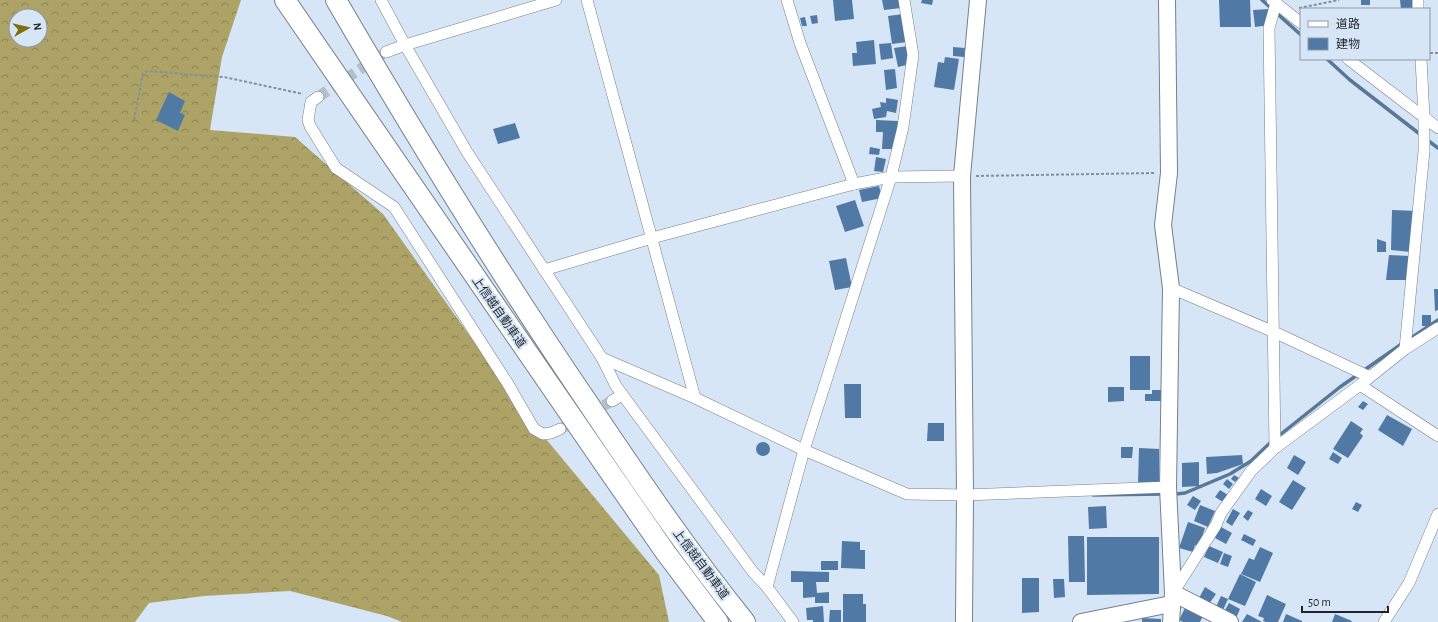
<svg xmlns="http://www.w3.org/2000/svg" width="1438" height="622" viewBox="0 0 1438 622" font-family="'Alegreya Sans','Noto Sans JP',sans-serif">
  <defs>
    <pattern id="forest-crowns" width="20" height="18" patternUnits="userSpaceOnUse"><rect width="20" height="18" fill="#ada366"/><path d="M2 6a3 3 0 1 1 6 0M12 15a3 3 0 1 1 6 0" fill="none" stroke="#8c8554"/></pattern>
  </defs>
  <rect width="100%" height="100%" fill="#d7e6f6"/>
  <path fill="url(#forest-crowns)" fill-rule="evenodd" d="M0 0H241L222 57 210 130 295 137 383 214 526 415 659 575 669 622H402L387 616 290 591 204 596 149 603 135 622H0ZM16 16H40V40H16Z"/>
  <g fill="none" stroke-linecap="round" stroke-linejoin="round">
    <g stroke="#587799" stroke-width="3.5">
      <path d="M1262 0 1301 35"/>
      <path d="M1327 59 1350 80 1421 135"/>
      <path d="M1426 139 1438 148"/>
      <path d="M1408 340 1438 320"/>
      <path d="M1281 434 1340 387 1403 343"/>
      <path d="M1176 494 1185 493 1230 474 1251 461 1271 442"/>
      <path d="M1093 495 1164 494"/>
    </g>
  </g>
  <g fill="#5079a5">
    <path d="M833 0H852L854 19 835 21Z"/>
    <path d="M882 0H900L901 8 884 10Z"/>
    <path d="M922 0H933L932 5 921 3Z"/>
    <path d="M1219 0H1250L1251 27H1220Z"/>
    <rect x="1361" y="0" width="9" height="5"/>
    <path d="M1400 0H1415V9H1401Z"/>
    <path d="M1269 9 1270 25 1255 27 1253 10Z"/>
    <path d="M903 14 907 42 892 44 888 16Z"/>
    <path d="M817 15 818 23 812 24 810 16Z"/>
    <path d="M805 17 807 26H802L800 18Z"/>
    <path d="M874 40 876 64 853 66 852 53H857L856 42Z"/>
    <path d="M891 43 893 58 881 60 879 44Z"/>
    <path d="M908 46 911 64 898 67 894 48Z"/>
    <path d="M953 47 965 48 964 57 953 56Z"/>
    <path d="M945 57 959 59 954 90 934 87 938 62 944 63Z"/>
    <path d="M895 69 897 88 886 90 884 70Z"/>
    <path d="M169 92 185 101 180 113 185 115 178 131 156 120Z"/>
    <path d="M886 98 898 100 896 113 887 111 886 117 874 119 872 109 881 107 880 102 886 103Z"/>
    <path d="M876 120 898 121 896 149H882L883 132H876Z"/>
    <path d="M515 123 520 138 498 144 493 129Z"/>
    <path d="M870 147 880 149 879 155 869 154Z"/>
    <path d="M876 157 886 159 883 172 874 171Z"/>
    <path d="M879 186 882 198 862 202 859 190Z"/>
    <path d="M855 200 864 226 845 232 836 206Z"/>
    <path d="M1392 210 1416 211 1411 252 1391 250Z"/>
    <path d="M1377 239 1386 242V252H1377Z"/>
    <path d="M1389 255 1410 256 1408 280H1386Z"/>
    <path d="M846 258 852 287 835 290 829 261Z"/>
    <path d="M1434 289H1438V310L1435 311Z"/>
    <rect x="1422" y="315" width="9" height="11"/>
    <rect x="1130" y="356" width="20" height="34"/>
    <path d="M844 384H861V418H845Z"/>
    <path d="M1108 387H1124V401L1108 402Z"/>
    <path d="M1152 390H1162V401H1145V394H1152Z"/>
    <path d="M1363 401 1368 404 1363 410 1358 407Z"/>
    <path d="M1387 415 1412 429 1403 446 1378 430Z"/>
    <path d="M1351 421 1363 429 1360 433 1363 436 1348 458 1333 449Z"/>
    <path d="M928 423H944V441H927Z"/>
    <circle cx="763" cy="449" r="7"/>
    <path d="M1121 447H1133L1132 458H1121Z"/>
    <path d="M1139 448 1159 449V482L1138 483Z"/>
    <path d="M1333 452 1342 458 1338 464 1329 459Z"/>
    <path d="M1242 455 1243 464 1217 473 1207 474 1206 457Z"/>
    <path d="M1294 455 1306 462 1298 475 1287 468Z"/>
    <path d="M1199 462V486L1182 487V463Z"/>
    <path d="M1234 475 1239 478 1235 482 1231 479Z"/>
    <path d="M1227 479 1233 484 1229 489 1223 484Z"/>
    <path d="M1293 480 1306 488 1292 510 1279 502Z"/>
    <path d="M1261 489 1272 496 1266 506 1255 499Z"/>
    <path d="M1220 490 1228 495 1223 502 1215 497Z"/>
    <path d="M1193 496 1201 501 1195 510 1187 505Z"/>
    <path d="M1356 502 1362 505 1358 512 1352 509Z"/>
    <path d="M1200 505 1215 511 1208 527 1194 521Z"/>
    <path d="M1106 506 1107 528 1089 529 1088 507Z"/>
    <path d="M1233 509 1240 513 1232 526 1226 522Z"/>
    <path d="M1248 510 1253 513 1248 521 1243 517Z"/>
    <path d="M1188 522 1205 528 1199 546 1195 545 1193 552 1179 548Z"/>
    <path d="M1221 527 1232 533 1226 544 1215 538Z"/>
    <path d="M1244 534 1256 540 1253 546 1241 540Z"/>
    <path d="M1068 536H1084L1085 582H1069Z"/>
    <path d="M1087 537H1159V594L1087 595Z"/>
    <path d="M842 541 860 542V550H865V569L841 568Z"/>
    <path d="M1209 546 1223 552 1218 563 1204 557Z"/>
    <path d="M1260 547 1273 553 1260 582 1241 574 1249 558 1254 560Z"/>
    <path d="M1224 553 1232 556 1228 567 1220 564Z"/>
    <rect x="821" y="561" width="17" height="9"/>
    <path d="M791 571 829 572V582H816L817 593 829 592V603H815V597L803 598V582H791Z"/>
    <path d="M1240 574 1256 582 1245 606 1228 599 1223 610 1216 607 1221 596 1228 599Z"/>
    <path d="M1022 578H1039V612L1022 613Z"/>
    <path d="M1053 579H1064L1065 597 1054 598Z"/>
    <path d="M1205 587 1216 594 1209 604 1199 598Z"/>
    <path d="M843 594H863V604H866V622H843Z"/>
    <path d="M1267 595 1286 604 1278 622H1266L1263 621 1264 618 1258 616Z"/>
    <path d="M1229 603 1240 609 1236 618 1224 612Z"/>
    <path d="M823 606 824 622H813V620H807L806 608Z"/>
    <path d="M1186 606 1203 616 1200 622H1183L1179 620Z"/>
    <path d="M830 610H841V622H829Z"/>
    <path d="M1247 614 1262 622H1242Z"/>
    <path d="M1286 614 1302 621V622H1283Z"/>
    <path d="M1335 614 1352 621 1351 622H1332Z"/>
    <path d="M1142 618 1161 619V622H1142Z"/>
  </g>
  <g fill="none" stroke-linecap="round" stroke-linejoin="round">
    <g stroke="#b2bfcd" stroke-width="11" stroke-dasharray="11 5.5" stroke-linecap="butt">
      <path d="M318 97 386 52"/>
      <path d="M560 429 612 401"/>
    </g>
    <g stroke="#73808e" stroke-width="12">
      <g id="street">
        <path d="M381 0 405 45 467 152 602 358 616 386 753 572 767 587 793 622"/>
        <path d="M587 0 695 398"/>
        <path d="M787 0 800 43 854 184"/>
        <path d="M1272 0 1301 23"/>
        <path d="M1418 0V9"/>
        <path d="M386 52 405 45 556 0"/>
        <path d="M1348 59 1438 128"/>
        <path d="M318 97 311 102 308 120 310 126 336 168 394 207 508 384 534 429 543 434 551 433 560 429"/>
        <path d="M544 270 652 238 854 184 891 177 962 176"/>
        <path d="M1171 288 1274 332 1370 377"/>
        <path d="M1405 349 1424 151V117L1421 59"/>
        <path d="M602 358 695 398 804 450 907 494 965 495 1168 487"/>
        <path d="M1360 385 1438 436"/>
        <path d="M612 401 622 395"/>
        <path d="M1275 448 1269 28 1276 3"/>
        <path d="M767 587 804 450 891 177 903 127 913 55 904 0"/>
        <path d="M1173 593 1216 525 1221 513 1251 471 1275 448 1360 385 1405 349 1438 328"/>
        <path d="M1384 622 1409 583 1438 514"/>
      </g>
    </g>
    <g stroke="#73808e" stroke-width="18">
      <g id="secondary">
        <path d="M1167 0 1169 173 1163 225 1171 288 1168 487 1173 593 1171 622"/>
        <path d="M1173 593 1230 622"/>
        <path d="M964 622 965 495 962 176 978 0"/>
        <path d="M1081 622 1171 604"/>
      </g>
    </g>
    <g stroke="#73808e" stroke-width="22">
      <g id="highway">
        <path d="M285 0 607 468 666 553 718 622"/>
        <path d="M336 0C417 139 501 276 592 409 641 482 690 554 745 622"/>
      </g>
    </g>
    <g stroke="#848f9a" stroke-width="2" stroke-dasharray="3 2" stroke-linecap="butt">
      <path d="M1299 8 1339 0"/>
      <path d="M1430 53H1438"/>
      <path d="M134 120 143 73 148 71 224 77 303 94"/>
      <path d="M976 176 1156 173"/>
    </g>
    <use href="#street" stroke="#fff" stroke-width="11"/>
    <use href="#secondary" stroke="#fff" stroke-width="16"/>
    <use href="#highway" stroke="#fff" stroke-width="20"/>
  </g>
  <g text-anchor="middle" stroke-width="4" stroke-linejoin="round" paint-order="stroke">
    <g font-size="12" fill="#1f252a" stroke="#d7e6f6">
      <text transform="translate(499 312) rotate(55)" y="4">上信越自動車道</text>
      <text transform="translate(701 564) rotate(53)" y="4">上信越自動車道</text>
    </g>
  </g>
  <rect x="1300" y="8" width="130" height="52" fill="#d7e6f6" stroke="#8d99a4"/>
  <rect x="1308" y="21" width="20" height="6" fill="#ffffff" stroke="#8d99a4"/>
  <text x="1336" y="28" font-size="12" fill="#1f252a">道路</text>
  <rect x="1308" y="38" width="20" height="12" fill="#5079a5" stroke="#8d99a4"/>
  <text x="1336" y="48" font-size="12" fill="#1f252a">建物</text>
  <g transform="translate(28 28) rotate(82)"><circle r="19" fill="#d7e6f6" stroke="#8d99a4"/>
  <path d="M0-3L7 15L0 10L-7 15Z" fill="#7d6f0d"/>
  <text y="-6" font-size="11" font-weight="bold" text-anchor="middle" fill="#1f252a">N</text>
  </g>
  <path d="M1302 606v6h86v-6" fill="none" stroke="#1f252a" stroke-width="2"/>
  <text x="1308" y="606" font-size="12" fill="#1f252a" stroke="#d7e6f6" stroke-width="3" paint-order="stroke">50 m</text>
</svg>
